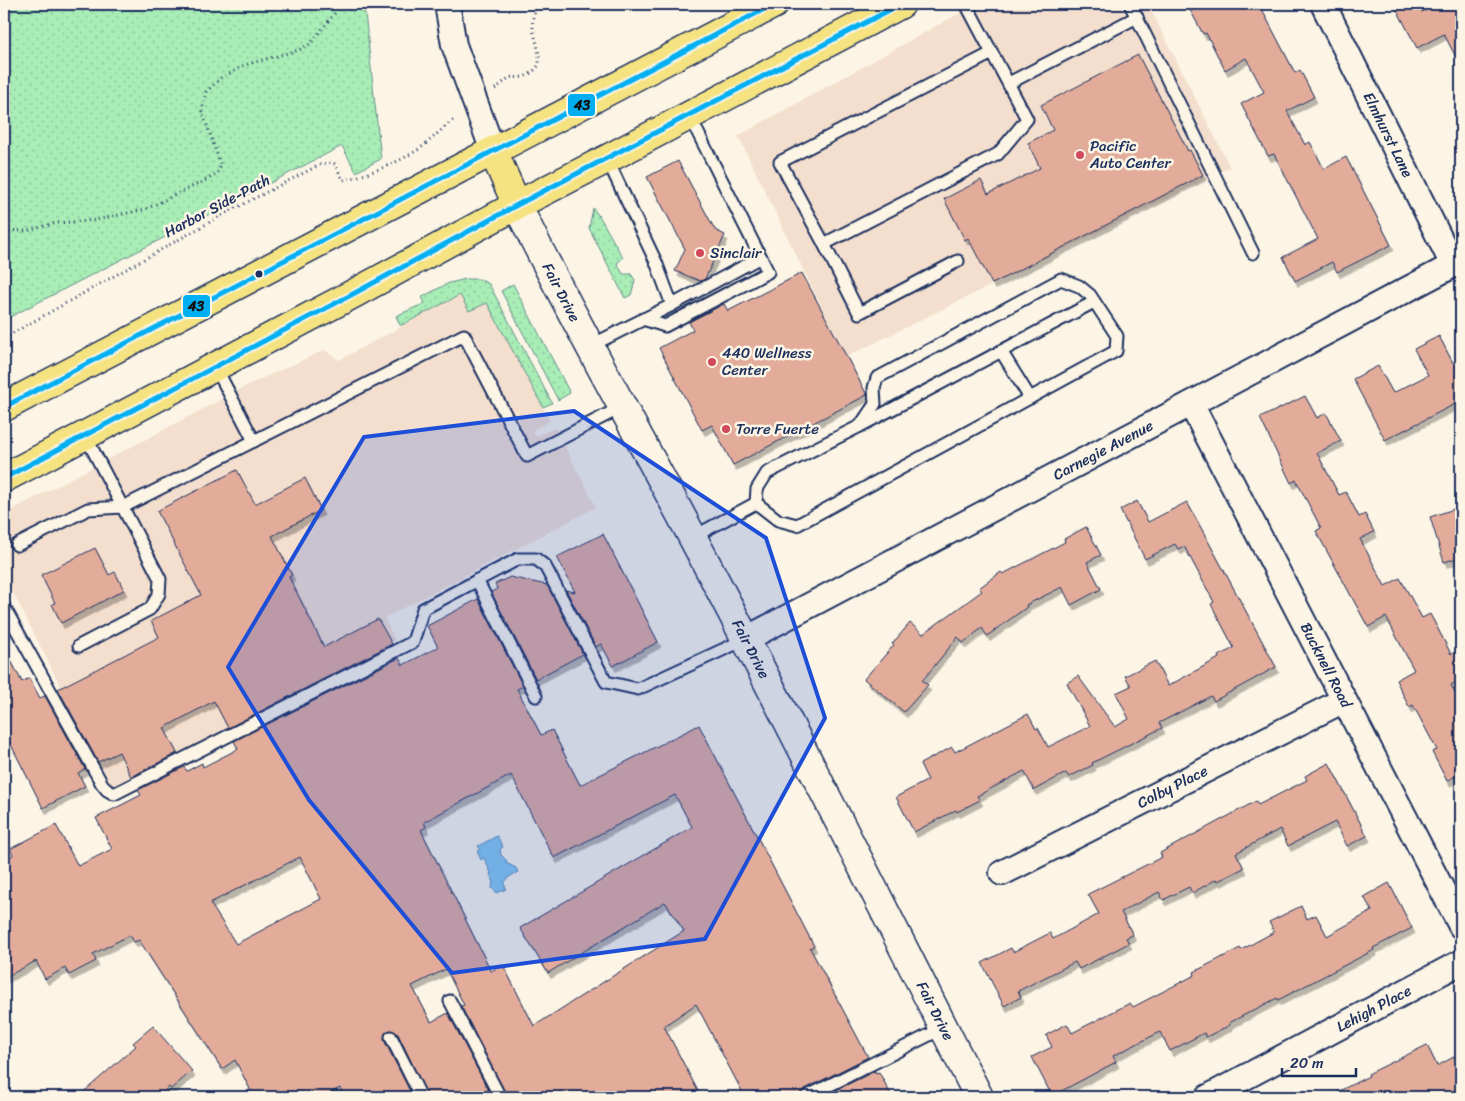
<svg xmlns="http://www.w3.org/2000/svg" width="1465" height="1101" viewBox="0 0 1465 1101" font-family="Sriracha,sans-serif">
  <defs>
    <pattern id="grass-dots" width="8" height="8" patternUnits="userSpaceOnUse" patternTransform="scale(1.25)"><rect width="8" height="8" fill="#a8ecb6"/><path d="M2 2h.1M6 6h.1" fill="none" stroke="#90cb9f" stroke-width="1.8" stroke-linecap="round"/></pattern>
    <filter id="shadow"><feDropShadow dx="3" dy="5.5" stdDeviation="0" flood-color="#0004"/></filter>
  </defs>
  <rect width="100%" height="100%" fill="#fcf5e5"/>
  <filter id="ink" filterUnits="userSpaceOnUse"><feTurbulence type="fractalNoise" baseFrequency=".02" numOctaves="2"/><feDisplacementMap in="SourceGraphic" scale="10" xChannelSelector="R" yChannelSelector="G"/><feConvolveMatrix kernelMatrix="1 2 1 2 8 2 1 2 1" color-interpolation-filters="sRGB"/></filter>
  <g filter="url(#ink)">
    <g fill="#f4dfce">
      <path d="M976 4H1148L1230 167 846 357 738 136Z"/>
      <path d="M460 295 487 302 550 421 533 430V434L536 436 555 428 596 507 384 618 395 640 113 789 4 575V514L254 382 325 350 339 360Z"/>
    </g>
    <g fill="url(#grass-dots)" stroke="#628e8a">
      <path d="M4 4H364L381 159 356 172 342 146 4 320Z"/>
      <path d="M593 208 601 219 623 258 617 263 623 274H631L635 280 631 295 625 298 589 228Z"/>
      <path d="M466 279H479L489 284 552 403 543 407 487 303 469 311 460 295 402 325H400L396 316 425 303 422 297 449 283Z"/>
      <path d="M513 284 570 393 558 400 501 291Z"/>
    </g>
    <path fill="#88c7e8" stroke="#5c8ab1" d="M497 836 503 847 500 849 501 855 507 861 506 863 516 868 518 872 509 877 504 883 506 889 497 893 492 888 493 880 490 875 491 873 484 858 481 860 477 851 480 850 478 846Z"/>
    <g fill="#e3ac9a" stroke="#1b2f5e" fill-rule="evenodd" filter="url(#shadow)">
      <path d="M1187 4H1259L1295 73 1300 70 1314 97 1287 111 1305 145 1310 142 1324 169 1346 157 1391 245 1337 272 1332 262 1295 281 1283 257 1318 239 1274 154 1268 156 1241 104 1264 92 1246 58 1225 70 1206 33 1203 34Z"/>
      <path d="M1394 4H1418L1422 12 1437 4H1461V67L1444 34 1417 48Z"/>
      <path d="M1138 55 1188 151 1190 150 1203 175 992 284 968 238 965 240 944 199 981 180 988 194 1040 168 1028 143 1053 130 1041 105Z"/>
      <path d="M678 161 715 230 725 235 705 279 700 281 675 271 685 249 647 177Z"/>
      <path d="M802 273 867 395 733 465 712 425 702 430 659 348 693 330 689 322 724 304 728 311Z"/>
      <path d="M1439 336 1453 363 1461 359V401L1385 440 1353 379 1378 366 1393 393 1428 375 1414 349Z"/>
      <path d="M1305 396 1317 418 1326 413 1341 441 1317 453 1339 495 1346 492 1359 517 1365 514 1374 532 1360 539 1385 586 1400 578 1422 618 1430 614 1451 654 1461 649V679L1451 685 1461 705V773L1447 781 1432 752 1437 750 1413 705 1409 707 1396 680 1414 670 1386 617 1368 627 1316 531 1321 528 1296 480 1291 483 1260 418Z"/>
      <path d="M237 470 255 504 305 478 321 510 272 536 292 575 289 577 324 647 378 619 392 644 228 728 214 701 164 728 177 753 131 777 119 752 98 762 58 689 159 637 151 621 201 595 157 511Z"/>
      <path d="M1137 501 1148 522 1187 502 1276 667 1214 701 1211 696 1159 723 1162 728 1092 763 1093 765 1069 777 1066 773 1034 790 1024 771 977 796 980 800 957 812 956 810 914 832 896 797 928 780 920 764 952 747 955 752 1028 714 1036 729 1038 728 1048 747 1090 726 1067 683 1078 676 1115 727 1129 719 1116 693 1131 686 1125 676 1155 661 1168 686 1219 658 1218 656 1234 648 1211 604 1214 602 1184 546 1178 549 1175 544 1145 559 1120 510Z"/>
      <path d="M1454 509 1461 534V557L1444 562 1430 517Z"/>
      <path d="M1086 527 1101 555 1087 562 1101 589 1071 605 1062 587 1026 605 1027 607 987 636 982 628 963 643 958 637 922 681 928 685 904 712 864 679 894 645 892 644 910 623 923 634 982 591 979 588 1001 572 1003 574 1065 542 1064 539Z"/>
      <path d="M603 534 658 642 613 666 601 644 596 647 566 590 575 592 557 557Z"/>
      <path d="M95 548 109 575 115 572 124 590 61 623 52 604 55 603 41 575Z"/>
      <path d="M510 577 547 585 583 654 536 679 491 592 497 589 495 584Z"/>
      <path d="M478 599 523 686 517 689 541 735 552 730 580 785 699 725 814 946 810 948 868 1057 803 1090 799 1097H745L696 1004 664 1026 701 1097H507L461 1006 464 1005 446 969 412 986 431 1022 448 1013 492 1097H428L398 1034 391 1030 385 1033 384 1040 413 1097H345L340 1088 322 1097H254L235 1060 222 1069 139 940 134 942 130 935 93 954 96 961 69 975 65 968 45 979 36 961 4 978V860L13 855 10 849 56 825 78 866 112 849 96 818 141 795 138 790 184 767 187 771 202 763 203 767 238 749 234 741 399 658 403 665 438 647 427 626ZM511 775 554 858 675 795 692 827 520 928 548 973 665 902 684 931 534 1026 503 965 491 971 421 830 426 827 424 822ZM300 857 321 899 236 944 210 903Z"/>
      <path d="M4 647 22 682 29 678 40 698 45 696 85 769 78 773 85 786 43 808 4 731Z"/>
      <path d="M1329 763 1367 836 1347 846 1335 822 1288 846 1280 829 1236 853 1244 868 1218 881 1217 879 1192 893 1189 887 1163 900 1159 892 1121 912 1133 935 1126 938 1129 943 1079 969 1075 962 1018 991 1021 997 1004 1006 982 963 1011 948 1013 952 1050 933 1053 939 1099 914 1088 894 1162 857 1160 853 1256 801 1258 805 1307 780 1305 776Z"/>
      <path d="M1389 883 1412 928 1373 948 1374 950 1278 1000 1277 998 1229 1023 1230 1025 1206 1037 1204 1033 1170 1051 1160 1032 1113 1056 1116 1062 1052 1096 1032 1057 1052 1047 1046 1035 1067 1024 1072 1033 1130 1003 1133 1007 1195 975 1194 972 1240 948 1241 950 1274 932 1269 922 1301 906 1307 919 1316 915 1327 936 1372 911 1364 897Z"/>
      <path d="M153 1026 192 1071 171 1089 169 1087 157 1097H78L136 1046 133 1043Z"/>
      <path d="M1427 1045 1437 1066 1461 1053V1089L1445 1097H1327L1369 1076 1368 1074Z"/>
      <path d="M875 1071 876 1073 879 1072 892 1097H822Z"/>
    </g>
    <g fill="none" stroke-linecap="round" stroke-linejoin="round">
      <g stroke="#1b2f5e" stroke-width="15">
        <g id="lane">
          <path d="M1130 4 1253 253"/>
          <path d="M1009 83 1137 17"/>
          <path d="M607 159 656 262 672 305"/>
          <path d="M824 244 780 162 992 53"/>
          <path d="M958 261 859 313 824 244 998 154 1027 119 966 4"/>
          <path d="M1061 279 1079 286 1090 295 1117 336 1116 351 797 525 778 520 756 503 757 489 767 473 860 426 875 404 874 388 877 378Z"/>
          <path d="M643 319 665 326 768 272 689 115"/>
          <path d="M590 346 672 305 761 257"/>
          <path d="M1001 351 1030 398"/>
          <path d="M215 366 254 441"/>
          <path d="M862 425 1094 302"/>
          <path d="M693 537 756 503"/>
          <path d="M17 545 88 509 123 507 464 335 527 456 622 407"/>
          <path d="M477 580 536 696"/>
          <path d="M4 607 102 784 107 790 114 794 413 642 423 609 518 559H536L545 566 606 682 638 689 746 639"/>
          <path d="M79 646 150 609 159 594 160 579 85 435"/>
          <path d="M450 1001 500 1097"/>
          <path d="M391 1037 421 1097"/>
          <path d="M806 1097 943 1028"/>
        </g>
      </g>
      <g stroke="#1b2f5e" stroke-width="28">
        <g id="street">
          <path d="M447 4 454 45 493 151"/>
          <path id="s1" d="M1323 4 1453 265"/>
          <path id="s2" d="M1191 404 1461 926"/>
          <path id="s3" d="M746 639 1461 261"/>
          <path id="s4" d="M1002 873 1344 700"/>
          <path id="s5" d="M1208 1097 1461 962"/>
        </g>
      </g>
      <g stroke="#1b2f5e" stroke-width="31">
        <g id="secondary">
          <path id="s6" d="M517 205C572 318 635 428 694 540 791 724 884 911 979 1097"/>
        </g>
      </g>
      <g stroke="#1b2f5e" stroke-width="31">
        <g id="primary">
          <path d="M493 151 517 205"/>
          <path d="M4 407 774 4"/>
          <path d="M4 478 353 294 517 205 607 159 901 4"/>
        </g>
      </g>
      <g stroke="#1b2f5e" stroke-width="3" stroke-dasharray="1 4" stroke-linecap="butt">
        <path d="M495 89 510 77C524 79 531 75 539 65 539 60 539 54 538 49 535 32 526 20 541 4"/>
        <path d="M4 230 26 231 57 223 96 220 146 209 216 175 221 166 202 111 206 92 221 78 248 64 299 50 310 44 335 13 338 4"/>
        <path d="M4 338 226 213 319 165 331 162 335 164 343 180C365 176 400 162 419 149 432 140 443 127 456 118"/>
      </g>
      <use href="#lane" stroke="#fcf5e5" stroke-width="11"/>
      <use href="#street" stroke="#fcf5e5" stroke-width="24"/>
      <use href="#secondary" stroke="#fcf5e5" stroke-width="28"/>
      <use href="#primary" stroke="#f5e382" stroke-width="28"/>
      <g stroke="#fcf5e5" stroke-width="9">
        <g id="bus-1">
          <path d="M4 407 774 4"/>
          <path d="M4 478 353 294 517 205 901 4"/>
        </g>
      </g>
      <use href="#bus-1" stroke="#00aff2" stroke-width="5"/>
    </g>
  </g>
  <path fill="#1d4ed8" fill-opacity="0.2" stroke="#1d4ed8" stroke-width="4" stroke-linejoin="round" d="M574 411 766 538 825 718 705 939 452 973 309 800 228 667 364 437Z"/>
  <g fill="#d1495b" stroke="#fcf5e5" stroke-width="2">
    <circle cx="1080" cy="155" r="5"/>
    <circle cx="700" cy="253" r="5"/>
    <circle cx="712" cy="362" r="5"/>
    <circle cx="726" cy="429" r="5"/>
  </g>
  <circle fill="#1b2f5e" stroke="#fcf5e5" stroke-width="2" cx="259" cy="274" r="4.5"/>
  <g text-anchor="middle" stroke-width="5" stroke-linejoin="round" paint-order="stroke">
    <g font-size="15" fill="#1b2f5e" stroke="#fcf5e5">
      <text dy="5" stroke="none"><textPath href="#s1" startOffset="146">Elmhurst Lane</textPath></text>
      <text transform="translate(217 206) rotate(-28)" y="5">Harbor Side-Path</text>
      <text dy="5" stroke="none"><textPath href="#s6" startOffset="98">Fair Drive</textPath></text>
      <text dy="5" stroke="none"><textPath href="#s3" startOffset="404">Carnegie Avenue</textPath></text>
      <text dy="5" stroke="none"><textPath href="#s6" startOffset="502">Fair Drive</textPath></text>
      <text dy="5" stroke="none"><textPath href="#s2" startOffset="294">Bucknell Road</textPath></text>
      <text dy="5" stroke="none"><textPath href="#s4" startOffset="191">Colby Place</textPath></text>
      <text dy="5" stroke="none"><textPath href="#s5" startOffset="188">Lehigh Place</textPath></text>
      <text dy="5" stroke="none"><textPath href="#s6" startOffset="908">Fair Drive</textPath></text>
    </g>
    <g font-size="15" fill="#1b2f5e" stroke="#fcf5e5" text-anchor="start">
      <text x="1090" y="151">Pacific<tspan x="1090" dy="17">Auto Center</tspan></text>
      <text x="710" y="258">Sinclair</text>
      <text x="722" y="358">440 Wellness<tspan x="722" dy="17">Center</tspan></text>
      <text x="736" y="434">Torre Fuerte</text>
    </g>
  </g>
  <g stroke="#fcf5e5" stroke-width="2">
    <rect x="567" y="93" width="29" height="24" rx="5" fill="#00aff2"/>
    <rect x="182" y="294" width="29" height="24" rx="5" fill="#00aff2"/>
  </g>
  <g font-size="14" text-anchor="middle" font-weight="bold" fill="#111">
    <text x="582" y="110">43</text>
    <text x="196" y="311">43</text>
  </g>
  <rect width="1465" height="1101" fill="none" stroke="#fcf5e5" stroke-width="20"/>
  <rect x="10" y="10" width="1445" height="1081" fill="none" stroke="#1b2f5e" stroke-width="2" filter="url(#ink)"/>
  <path d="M1282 1068v8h74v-8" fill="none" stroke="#1b2f5e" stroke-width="2.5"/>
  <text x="1290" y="1068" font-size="15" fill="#1b2f5e" stroke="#fcf5e5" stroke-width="4" paint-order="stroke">20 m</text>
</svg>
